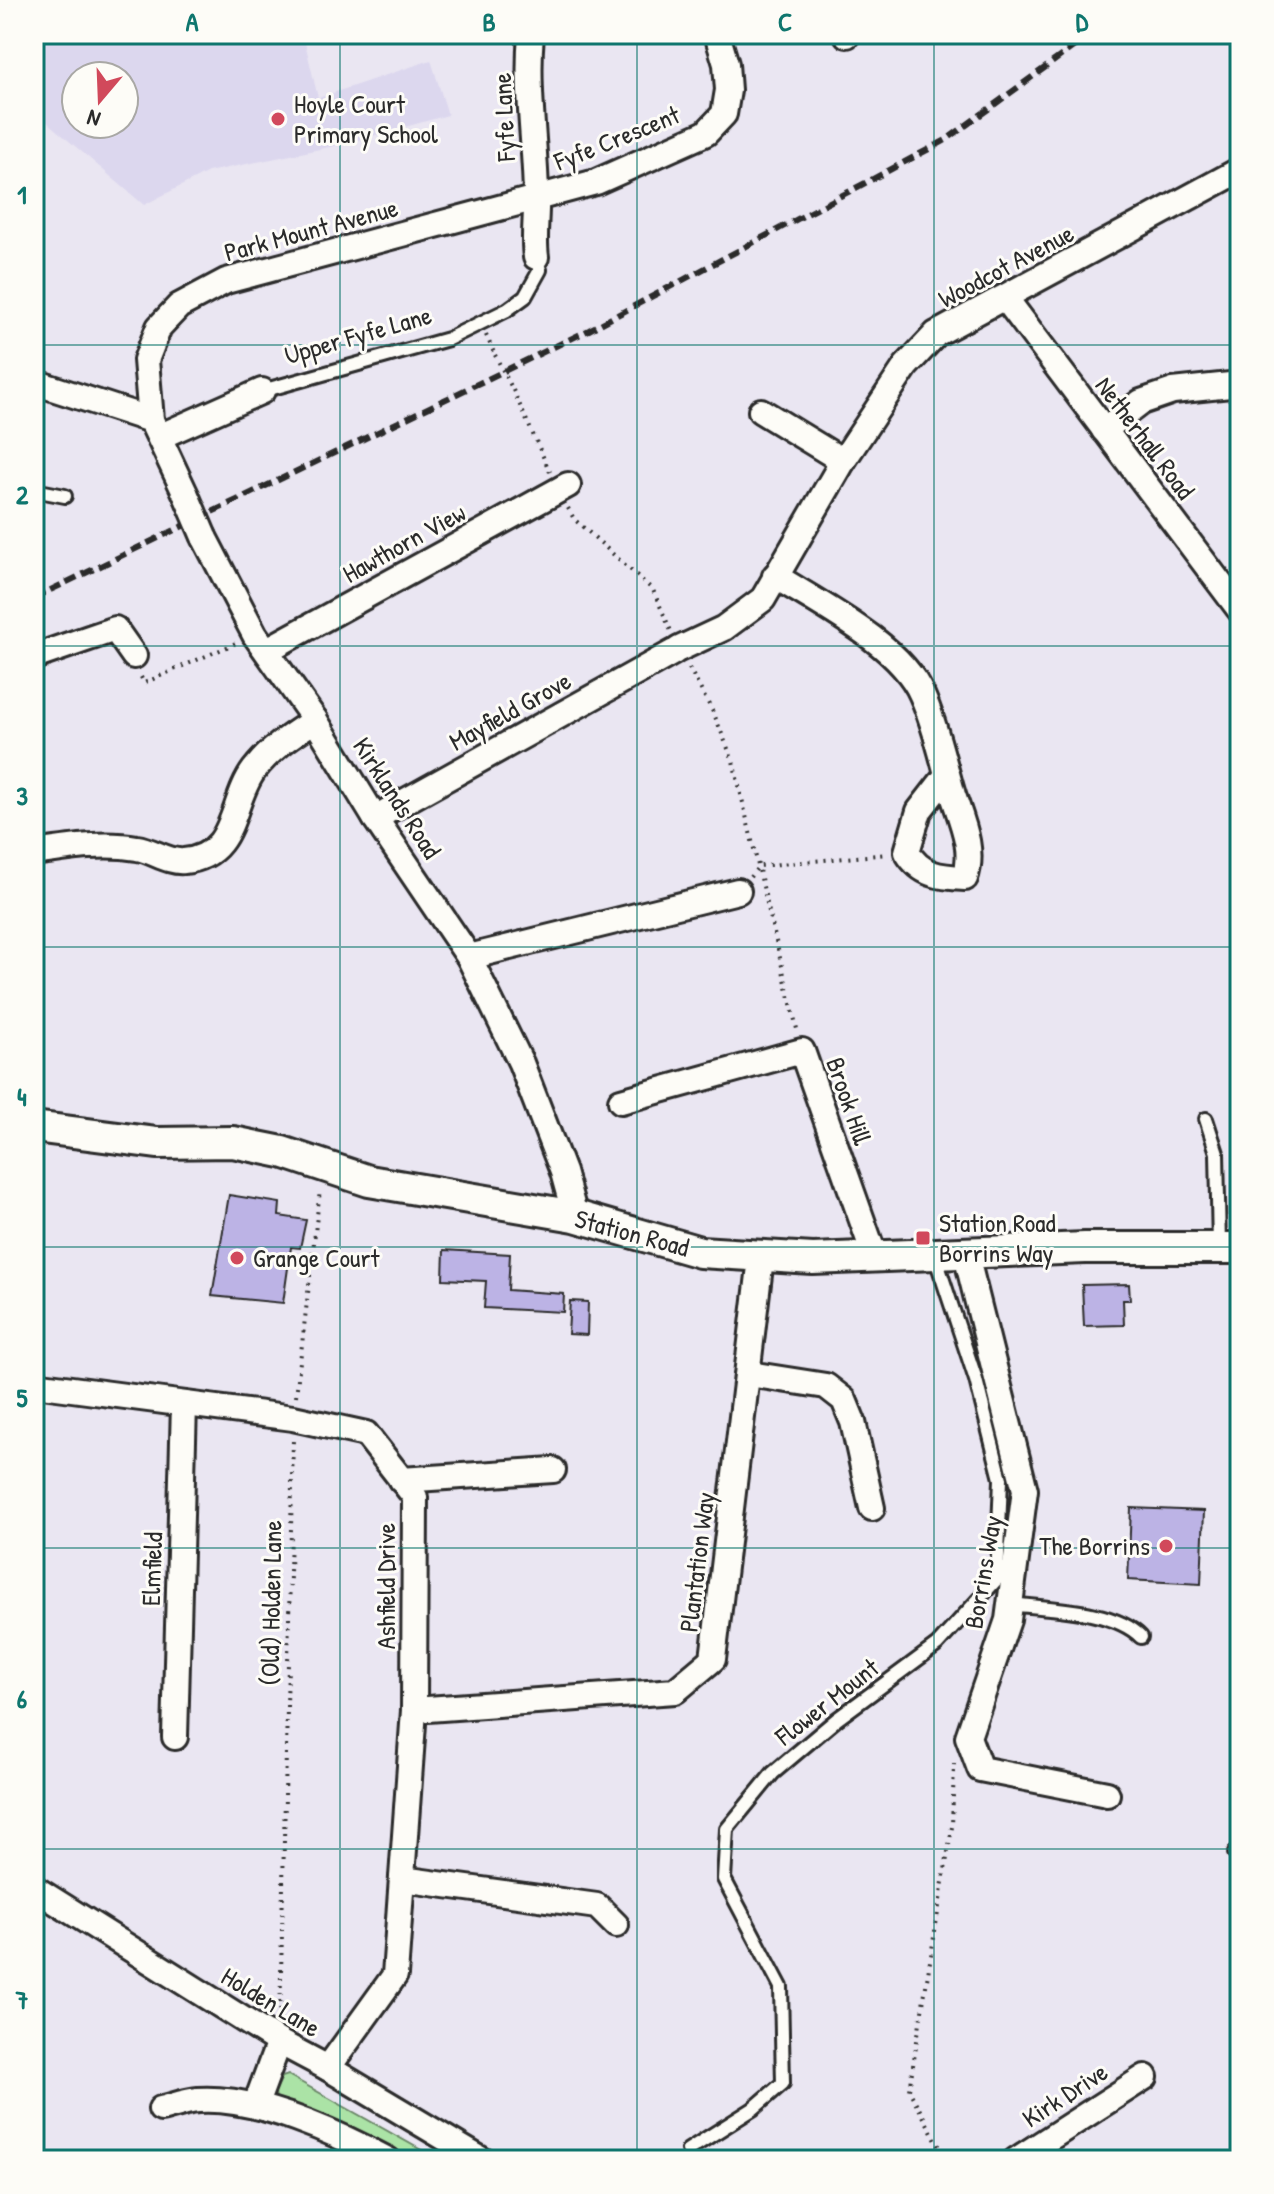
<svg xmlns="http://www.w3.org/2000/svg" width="1274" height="2194" viewBox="0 0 1274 2194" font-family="'Patrick Hand',sans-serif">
  <rect width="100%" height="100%" fill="#eae6f2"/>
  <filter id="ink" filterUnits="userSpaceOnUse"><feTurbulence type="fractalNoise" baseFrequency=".0125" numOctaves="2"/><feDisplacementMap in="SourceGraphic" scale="16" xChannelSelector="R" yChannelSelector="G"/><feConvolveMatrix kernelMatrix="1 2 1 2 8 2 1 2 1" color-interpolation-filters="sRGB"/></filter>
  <g filter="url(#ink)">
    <path fill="#dcd7ee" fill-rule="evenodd" d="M44 34H303L318 98 431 60 448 115 344 144 208 172 144 205 34 111V63ZM76 76H124V124H76Z"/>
    <path fill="#abe3a6" stroke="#6b8768" stroke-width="2" d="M288 2075 439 2160H398L276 2100 275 2092 282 2077Z"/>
    <g fill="#bcb3e5" stroke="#2b2b2b" stroke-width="2">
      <path d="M229 1195 280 1203 279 1216 306 1220 300 1248 291 1247 283 1303 212 1296Z"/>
      <path d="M444 1250 510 1254 508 1290 564 1294 563 1312 484 1308 486 1281 443 1279Z"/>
      <path d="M1129 1284 1130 1300H1123L1124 1325 1084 1326 1082 1285Z"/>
      <path d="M570 1301 588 1302 587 1335 568 1334Z"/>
      <path d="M1131 1508 1204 1511 1201 1584 1128 1580Z"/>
    </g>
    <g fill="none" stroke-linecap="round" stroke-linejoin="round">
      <g stroke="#2b2b2b" stroke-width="18">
        <g id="service">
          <path d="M262 391 448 339 507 310 525 297 540 270 536 257"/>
          <path d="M34 490 65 496"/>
          <path d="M1206 1119 1217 1153 1219 1246"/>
          <path d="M1010 1604C1048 1609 1114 1609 1141 1637"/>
          <path d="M1235 1853 1240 1854"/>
          <path d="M688 2150 753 2109 783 2083 781 1987 724 1879 727 1829 773 1773 837 1719 937 1645 997 1579 1001 1479 976 1380 935 1256"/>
          <path d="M770 2160 772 2159"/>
        </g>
      </g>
      <g stroke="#2b2b2b" stroke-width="30">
        <g id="minor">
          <path d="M531 34C526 88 535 141 536 195 537 216 533 236 536 257"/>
          <path d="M847 34V35"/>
          <path d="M1006 299 1240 610"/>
          <path d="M34 382 151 420"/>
          <path d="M761 411 843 461"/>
          <path d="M1104 430 1141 402 1173 391 1240 384"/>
          <path d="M161 436 262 391"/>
          <path d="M186 495 151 420 146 360 159 327 179 306 226 281 596 182 706 133 724 114 728 90 726 64 717 34"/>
          <path d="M204 537 255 635 315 720 375 818 469 957 521 1063 563 1172 575 1216"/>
          <path d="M775 576C821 605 901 645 922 695 936 726 943 762 953 795 962 822 975 851 965 878 939 877 921 875 907 852L919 811 947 775"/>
          <path d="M679 649 724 628 763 599 843 461 906 366 936 334 1240 170"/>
          <path d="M267 650 568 485"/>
          <path d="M34 657 115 629 134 656"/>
          <path d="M375 818 674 652"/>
          <path d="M34 853C68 848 103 842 137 848 152 850 169 863 184 861 237 856 230 802 254 770 271 748 292 735 315 720"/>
          <path d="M469 957 738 891"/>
          <path d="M621 1101 802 1051 875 1257"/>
          <path d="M966 1255 1025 1490 1008 1620 968 1737 980 1769 1107 1794"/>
          <path d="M749 1374 826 1386 844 1400 853 1422 872 1508"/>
          <path d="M34 1384 293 1418 366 1434 415 1497 414 1710 395 1975 328 2068"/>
          <path d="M401 1480 553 1470"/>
          <path d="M414 1710 675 1691 713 1659 761 1258"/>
          <path d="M175 1737 184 1404"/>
          <path d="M402 1879 597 1906 616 1925"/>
          <path d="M34 1888 279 2042 328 2068 482 2160"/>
          <path d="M256 2104 279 2042"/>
          <path d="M161 2109C173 2106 186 2101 198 2100 256 2096 337 2133 388 2160"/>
          <path d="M1016 2160 1145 2077"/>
        </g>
      </g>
      <g stroke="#2b2b2b" stroke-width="36">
        <path id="tertiary" d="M34 1127 157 1143 233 1142 282 1152 369 1181 575 1216 700 1252 813 1259 1085 1248H1240"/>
      </g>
      <g stroke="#2b2b2b" stroke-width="4" stroke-dasharray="2 6" stroke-linecap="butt">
        <path d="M486 335 495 355"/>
        <path d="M513 390 550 472"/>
        <path d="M568 508 574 519 653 590 671 631"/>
        <path d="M689 668 714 714 733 761 797 1029"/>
        <path d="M141 677 144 683 236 643"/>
        <path d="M750 877 759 866 888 854"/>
        <path d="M296 1396 320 1190"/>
        <path d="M280 2019 293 1440"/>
        <path d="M947 2160 909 2090 952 1827 954 1764"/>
      </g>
      <use href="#service" stroke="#fdfcf7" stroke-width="12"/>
      <use href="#minor" stroke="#fdfcf7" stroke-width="24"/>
      <use href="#tertiary" stroke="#fdfcf7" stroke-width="30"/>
      <path stroke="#2b2b2b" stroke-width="6" stroke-dasharray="12 6" stroke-linecap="butt" d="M34 598 589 330 946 140 1091 34"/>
      <g stroke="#2b2b2b" stroke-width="30" stroke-linecap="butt">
        <path id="minor-bridge" d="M186 495 204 537"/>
      </g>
      <path stroke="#2b2b2b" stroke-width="4" stroke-dasharray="2 6" stroke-linecap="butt" d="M495 355 513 390"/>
      <use href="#minor-bridge" stroke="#fdfcf7" stroke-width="24"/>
    </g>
  </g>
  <path fill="none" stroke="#0f766e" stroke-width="2" stroke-opacity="0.55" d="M340 34V2160M637 34V2160M934 34V2160M34 345H1240M34 646H1240M34 947H1240M34 1247H1240M34 1548H1240M34 1849H1240"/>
  <g fill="#d1495b" stroke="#fdfcf7" stroke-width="3">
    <circle cx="278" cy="119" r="8"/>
    <rect x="915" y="1230" width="16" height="16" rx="4"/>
    <circle cx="237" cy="1258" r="8"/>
    <circle cx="1166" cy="1546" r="8"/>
  </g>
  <g text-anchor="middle" stroke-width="6" stroke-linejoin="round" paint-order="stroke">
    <g font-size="26" fill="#2b2b2b" stroke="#fdfcf7" text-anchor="start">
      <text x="294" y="113">Hoyle Court<tspan x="294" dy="30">Primary School</tspan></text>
      <text x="939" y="1232">Station Road<tspan x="939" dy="30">Borrins Way</tspan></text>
      <text x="253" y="1267">Grange Court</text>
      <text x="1150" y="1555" text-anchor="end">The Borrins</text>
    </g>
    <g font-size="26" fill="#2b2b2b" stroke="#fdfcf7">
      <text transform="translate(504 117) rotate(-93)" y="9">Fyfe Lane</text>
      <text transform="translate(617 138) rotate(-22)" y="9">Fyfe Crescent</text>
      <text transform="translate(311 230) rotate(-15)" y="9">Park Mount Avenue</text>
      <text transform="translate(1006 266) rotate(-28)" y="9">Woodcot Avenue</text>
      <text transform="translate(358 335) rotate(-16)" y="9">Upper Fyfe Lane</text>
      <text transform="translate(1145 438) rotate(53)" y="9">Netherhall Road</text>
      <text transform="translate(404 543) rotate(-29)" y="9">Hawthorn View</text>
      <text transform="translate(510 711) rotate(-29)" y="9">Mayfield Grove</text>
      <text transform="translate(397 798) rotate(57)" y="9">Kirklands Road</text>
      <text transform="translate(849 1101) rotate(71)" y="9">Brook Hill</text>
      <text transform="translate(632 1233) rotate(15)" y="9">Station Road</text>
      <text transform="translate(697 1562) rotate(-83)" y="9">Plantation Way</text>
      <text transform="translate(152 1569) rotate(-88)" y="9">Elmfield</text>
      <text transform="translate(983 1572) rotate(-80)" y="9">Borrins Way</text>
      <text transform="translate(386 1586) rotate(-90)" y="9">Ashfield Drive</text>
      <text transform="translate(271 1603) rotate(-89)" y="9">(Old) Holden Lane</text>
      <text transform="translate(827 1702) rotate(-38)" y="9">Flower Mount</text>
      <text transform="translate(271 2002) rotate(31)" y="9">Holden Lane</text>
      <text transform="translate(1065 2095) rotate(-33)" y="9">Kirk Drive</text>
    </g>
  </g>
  <rect width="1274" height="2194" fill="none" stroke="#fdfcf7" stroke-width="88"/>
  <g transform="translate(100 100) rotate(199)"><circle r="38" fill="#fdfcf7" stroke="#a9a8a5" stroke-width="2"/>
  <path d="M0-6L14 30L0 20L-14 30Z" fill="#d1495b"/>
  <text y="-12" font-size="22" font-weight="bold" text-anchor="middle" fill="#2b2b2b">N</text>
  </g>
  <rect x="44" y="44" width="1186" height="2106" fill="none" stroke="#0f766e" stroke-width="3"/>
  <g font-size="26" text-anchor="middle" font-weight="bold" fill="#0f766e">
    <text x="192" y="31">A</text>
    <text x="489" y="31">B</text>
    <text x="785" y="31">C</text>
    <text x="1082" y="31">D</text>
    <text x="22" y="204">1</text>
    <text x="22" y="504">2</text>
    <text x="22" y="805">3</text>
    <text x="22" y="1106">4</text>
    <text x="22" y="1407">5</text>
    <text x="22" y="1708">6</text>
    <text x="22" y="2009">7</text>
  </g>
</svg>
